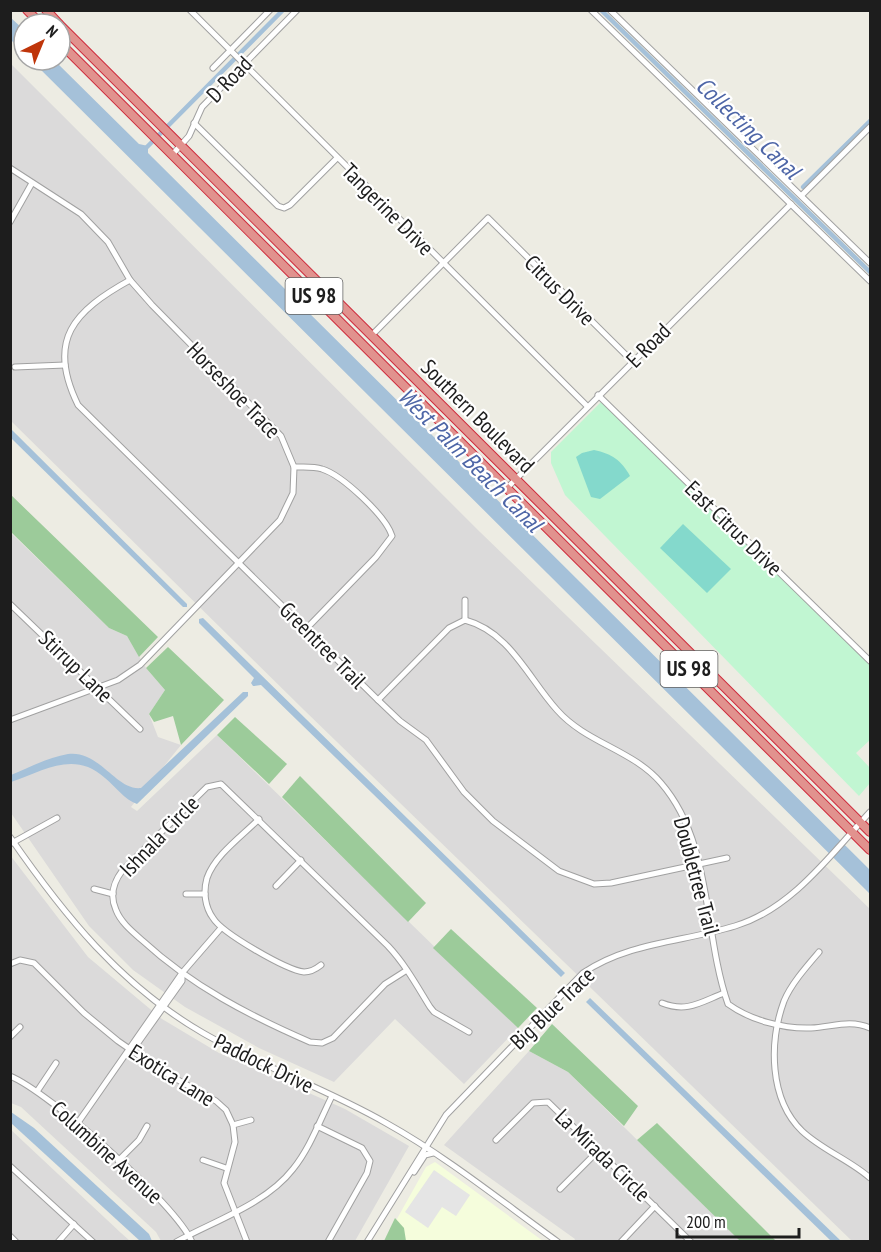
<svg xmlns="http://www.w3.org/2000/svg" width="881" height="1252" viewBox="0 0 881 1252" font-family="'PT Sans Narrow',sans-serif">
  <rect width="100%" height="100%" fill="#edece3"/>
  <g fill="#dbdada">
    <path d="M10 63 480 532 870 909V1241H852L304 710 11 421Z"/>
    <path d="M10 532 109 628 127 636 146 668 165 690 149 714 158 737 181 745 131 807 137 811 217 735 518 1028 464 1084 395 1019 334 1082 259 1048 185 1007 133 970 89 926 11 813Z"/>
    <path d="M10 855 88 957 162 1019 219 1053 345 1109 409 1146 355 1241H161L156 1232 21 1107 11 1103Z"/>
    <path d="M529 1051 568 1072 740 1241H574L575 1239 444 1145Z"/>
    <path d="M10 1129 121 1233 130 1241H11Z"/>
  </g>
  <path fill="#f5fddc" d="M435 1162 543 1241 384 1242 426 1167Z"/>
  <g fill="#9ccb9a">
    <path d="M10 494 158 637 139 657 127 636 109 628 11 532Z"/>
    <path d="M168 647 224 700 181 745 173 716 154 722 149 714 165 690 146 668Z"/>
    <path d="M235 717 287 764 269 784 217 735Z"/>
    <path d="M300 776 426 903 408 922 282 797Z"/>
    <path d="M451 929 537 1008 518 1028 433 948Z"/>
    <path d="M552 1024 638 1106 624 1126 568 1072 529 1051Z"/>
    <path d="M657 1123 776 1241H740L637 1140Z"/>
    <path d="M395 1218 404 1228 406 1241H384Z"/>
  </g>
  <path fill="#c1f6d2" d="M601 402 870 663V740L856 753 870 768V783L859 796 565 495 551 463V452Z"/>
  <g fill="#84d9cc">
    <path d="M594 450C612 454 621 460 630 476L600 499 591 497 576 457 582 453Z"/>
    <path d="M683 524 731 569 707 593 660 548Z"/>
  </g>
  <path fill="#e5e5e5" d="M434 1170 470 1195 456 1216 442 1207 428 1228 405 1212Z"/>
  <g fill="#a5c1d9">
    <path d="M10 17 24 30V53L11 40Z"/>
    <path d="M31 60H54L139 144 148 146V153L870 870V894Z"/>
    <path d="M11 429 187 604V607H183L11 438Z"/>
    <path d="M203 618 565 973 561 977 261 685 253 686 251 683 254 678 199 623V619Z"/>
    <path d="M243 692H248V696L137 804C125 800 115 786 105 778 74 750 44 771 11 782V775C28 768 49 757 68 754 100 750 116 791 141 788Z"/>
    <path d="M590 998 841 1241H831L586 1002Z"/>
    <path d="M11 1112 34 1128 149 1234 152 1241H140L11 1123Z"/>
  </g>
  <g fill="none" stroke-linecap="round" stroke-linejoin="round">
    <g stroke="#a5c1d9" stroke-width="4.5">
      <path d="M601 10 870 272"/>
      <path d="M144 150 283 10"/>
      <path d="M803 187 870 121"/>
    </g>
    <g stroke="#a1a1a1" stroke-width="7">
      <g id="minor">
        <path d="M190 10 587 406"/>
        <path d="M591 10 870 281"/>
        <path d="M610 10 870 263"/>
        <path d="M213 68 270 10"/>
        <path d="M194 123 278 206 284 208 290 205 337 158"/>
        <path d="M172 155 189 136 202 107 297 10"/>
        <path d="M10 168 81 214 108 242 130 280 152 305 281 436 294 467 293 493 280 520 140 665 118 680 10 720"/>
        <path d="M802 195 870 127"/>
        <path d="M10 222 32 183"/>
        <path d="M130 280C74 311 46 340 78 405L378 700 400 721 426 740 464 792 493 821 559 871 594 884 611 883 727 858"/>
        <path d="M372 335 488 218 632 361"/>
        <path d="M15 367 65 365"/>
        <path d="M598 395 870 661"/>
        <path d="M294 467C304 467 313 466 322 469 342 475 386 516 392 536L376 557 307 628"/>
        <path d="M507 488 791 204"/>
        <path d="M10 604 140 729"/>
        <path d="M465 620V600"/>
        <path d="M378 700 449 628 465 620C510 632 528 678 557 710 586 743 633 750 661 783 713 843 703 933 728 1004 750 1020 783 1029 811 1028 832 1027 850 1019 870 1028"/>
        <path d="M259 819C242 836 215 855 207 878 203 892 205 907 213 918 222 933 286 970 304 972 311 972 316 969 321 965"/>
        <path d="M10 837C64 915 120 985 203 1033 262 1067 327 1089 386 1123 447 1157 501 1201 558 1242"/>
        <path d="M12 843 57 818"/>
        <path d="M276 886 301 860"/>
        <path d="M94 889 113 894"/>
        <path d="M186 894H205"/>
        <path d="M819 952C807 966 791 984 784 1001 769 1042 769 1099 802 1131 822 1150 850 1160 870 1178"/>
        <path d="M10 964 20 960 34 963 84 1013 118 1041 160 1070 216 1101 226 1110 233 1125 235 1142 224 1183 247 1242"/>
        <path d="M407 970 385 984 333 1038 322 1043 310 1042C250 1016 192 986 143 941 134 933 121 923 116 910 110 897 113 883 122 871L207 787 221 784 388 946C405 964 417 986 430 1007L434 1012 469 1032"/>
        <path d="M662 1003C687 1013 701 1002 724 993"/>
        <path d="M10 1037 20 1027"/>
        <path d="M130 1050 135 1047 182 981V974"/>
        <path d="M10 1076C49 1092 176 1204 192 1242"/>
        <path d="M38 1090 56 1063"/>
        <path d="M77 1124 182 973 221 928"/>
        <path d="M233 1125 251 1120"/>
        <path d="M317 1126 362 1148 370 1161 367 1173 328 1242"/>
        <path d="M496 1140 533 1103 548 1102 691 1242"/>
        <path d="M203 1160 226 1168"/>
        <path d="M118 1161 139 1140 147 1126"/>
        <path d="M10 1166 93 1242"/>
        <path d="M414 1172 425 1155 433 1153"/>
        <path d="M560 1189 598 1151"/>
        <path d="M10 1236 16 1242"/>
        <path d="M58 1242 74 1224"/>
        <path d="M176 1242C214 1221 266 1204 293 1169 310 1148 320 1120 332 1096"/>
        <path d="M367 1242 446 1115 583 973C629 942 683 942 735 926 792 909 832 853 870 812"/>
        <path d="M621 1242 655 1206"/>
      </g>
    </g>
    <g stroke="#cf2d3e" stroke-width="10">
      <g id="highway">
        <path d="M27 10 41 24"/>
        <path d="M46 10 59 24"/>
        <path d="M60 25 870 832"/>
        <path d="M60 43 870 850"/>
      </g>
    </g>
    <use href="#minor" stroke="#fff" stroke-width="5"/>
    <use href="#highway" stroke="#e1928e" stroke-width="8"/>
  </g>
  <g text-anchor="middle" stroke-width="4.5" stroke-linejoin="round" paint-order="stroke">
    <g fill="#fff" stroke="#616161" stroke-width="1.5">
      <rect x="285.5" y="278" width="57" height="36" rx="4.5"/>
      <rect x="660.5" y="651" width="57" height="36" rx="4.5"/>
    </g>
    <g font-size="21" font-weight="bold" fill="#1d1d1d">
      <text x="314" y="303">US 98</text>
      <text x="689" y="676">US 98</text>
    </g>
    <g font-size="22" fill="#1d1d1d" stroke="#fff">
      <text transform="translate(229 79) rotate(-46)" y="8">D Road</text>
      <text transform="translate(388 209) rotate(45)" y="8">Tangerine Drive</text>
      <text transform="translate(560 290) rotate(45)" y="8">Citrus Drive</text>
      <text transform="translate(648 345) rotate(-45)" y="8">E Road</text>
      <text transform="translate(234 390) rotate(46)" y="8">Horseshoe Trace</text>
      <text transform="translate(478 416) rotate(45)" y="8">Southern Boulevard</text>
      <text transform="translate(734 528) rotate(44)" y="8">East Citrus Drive</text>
      <text transform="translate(323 645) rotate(45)" y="8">Greentree Trail</text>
      <text transform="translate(76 666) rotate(44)" y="8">Stirrup Lane</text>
      <text transform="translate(159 836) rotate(-46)" y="8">Ishnala Circle</text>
      <text transform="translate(697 876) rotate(75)" y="8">Doubletree Trail</text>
      <text transform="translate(552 1008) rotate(-44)" y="8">Big Blue Trace</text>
      <text transform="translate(264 1063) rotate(26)" y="8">Paddock Drive</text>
      <text transform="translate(172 1075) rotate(32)" y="8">Exotica Lane</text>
      <text transform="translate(107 1152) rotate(42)" y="8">Columbine Avenue</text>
      <text transform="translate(603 1155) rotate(44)" y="8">La Mirada Circle</text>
    </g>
    <g font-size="24" font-style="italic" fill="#4e66a7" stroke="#fff">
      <text transform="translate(748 128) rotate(44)" y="8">Collecting Canal</text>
      <text transform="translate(470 460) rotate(45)" y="8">West Palm Beach Canal</text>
    </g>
  </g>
  <rect width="881" height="1252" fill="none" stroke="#1d1d1d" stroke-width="24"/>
  <g transform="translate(42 42) rotate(43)"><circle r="28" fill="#ffffff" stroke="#a5a5a5" stroke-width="1.5"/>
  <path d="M0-4.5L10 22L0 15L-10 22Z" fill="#bf350a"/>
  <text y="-9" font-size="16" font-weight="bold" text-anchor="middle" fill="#1d1d1d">N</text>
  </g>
  <path d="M677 1228v9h122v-9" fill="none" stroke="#1d1d1d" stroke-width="3"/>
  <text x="686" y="1228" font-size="18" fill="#1d1d1d" stroke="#ffffff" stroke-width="4.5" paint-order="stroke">200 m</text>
</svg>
